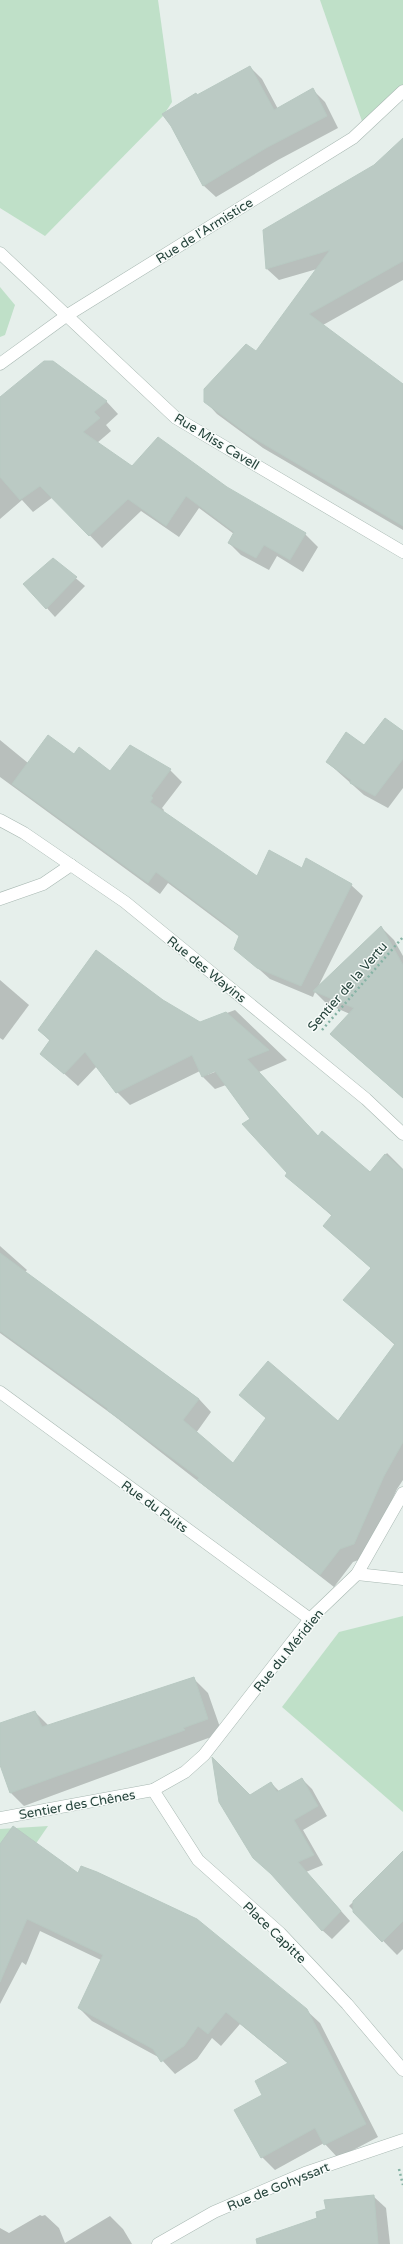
<svg xmlns="http://www.w3.org/2000/svg" width="403" height="2244" viewBox="0 0 403 2244" font-family="'Varela Round',sans-serif">
  <rect width="100%" height="100%" fill="#e6efeb"/>
  <g fill="#bfe0c8">
    <path d="M0 0H158L172 102 163 116 45 236 0 208Z"/>
    <path d="M320 0H403V91L364 127Z"/>
    <path d="M0 287 15 305 5 335 0 337Z"/>
    <path d="M403 1616V1812L282 1707 339 1632Z"/>
    <path d="M48 1826 0 1896V1829Z"/>
  </g>
  <g fill="#0003" fill-rule="evenodd">
    <path d="M250 67 262 79 278 109 313 90 325 102 338 128 278 160 216 197 204 186 172 125 198 96Z"/>
    <path d="M403 139V280L323 325 403 393V530L263 448 217 414 205 401 256 352 317 269 279 280 267 269Z"/>
    <path d="M0 399 106 401 118 414 106 425 111 431 97 443 132 467 227 488 305 534 318 547 303 572 277 556 269 570 241 555 229 543 234 534 199 508 179 537 141 511 102 548 53 497 33 512 22 500 0 519Z"/>
    <path d="M53 559 85 586 55 617 25 584Z"/>
    <path d="M403 732V788L388 808 364 795 327 762Z"/>
    <path d="M0 740 28 763 74 756 110 773 170 770 182 782 162 808 164 810 163 812 258 878 302 869 351 885 363 896 318 987 381 927 394 940 403 956V1098L331 1035 350 1014 327 1004 315 992 313 997 270 979 235 948 240 937 168 883 160 894 0 777Z"/>
    <path d="M0 980 29 1005 3 1040 0 1038Z"/>
    <path d="M163 1001 200 1023 235 1010 287 1060 259 1072 319 1137 370 1173 387 1153 403 1169V1480L397 1489 367 1557 353 1562 334 1587 113 1415 0 1333V1246L27 1270 25 1272 199 1399 211 1412 196 1433 233 1464 267 1419 240 1395 338 1422 395 1345 345 1300 372 1269 324 1226 332 1216 286 1176 289 1173 226 1085 215 1089 202 1076 200 1071 130 1105 117 1092 97 1066 78 1086 41 1053 50 1041 39 1030ZM219 1069 220 1070 207 1075V1073Z"/>
    <path d="M194 1679 208 1693 222 1733 24 1806 10 1792 0 1762V1724L35 1712 49 1726Z"/>
    <path d="M302 1779 312 1789 327 1816 303 1830 323 1865 306 1872 350 1921 332 1939 322 1930 250 1796 271 1783 280 1792Z"/>
    <path d="M0 1846 78 1875 306 2010 320 2023 378 2137 338 2158 324 2143 275 2170 262 2157 264 2095 289 2064 240 2024 221 2046 212 2038 197 2059 175 2074 160 2058 92 2021 79 2008 101 1960 40 1931 26 1965 22 1962 0 2004Z"/>
    <path d="M386 1870 403 1887V1949L397 1955 349 1906Z"/>
    <path d="M373 2196 386 2208 390 2244H282Z"/>
    <path d="M40 2215 42 2216 45 2215 59 2228 65 2243 110 2216 123 2229 132 2244H0V2228L9 2233Z"/>
  </g>
  <g fill="#bbcac4" stroke="#b8c9c2">
    <path d="M250 66 274 110 313 88 327 116 266 148 203 186 171 126 162 114 196 93 197 95Z"/>
    <path d="M403 138V261L309 314 403 384V526L250 436 204 402V389L246 344 256 351 330 250 266 269 263 230 374 165Z"/>
    <path d="M44 361H53L107 401 94 412 100 418 83 432 132 466 158 437 227 487 306 533 290 560 264 545 256 558 228 543 234 532 186 496 166 526 128 499 89 536 40 486 20 500 0 477V397Z"/>
    <path d="M53 558 77 577 46 609 23 584Z"/>
    <path d="M385 718 403 731V759L375 796 350 783 351 780 326 762 346 732 364 745Z"/>
    <path d="M48 735 74 754 79 747 110 771 130 745 171 769 151 796 153 798 150 802 257 876 269 850 302 868 306 858 352 884 301 986 257 968 234 949 239 936 224 923 156 872 148 883 12 784Z"/>
    <path d="M381 926 403 965V1098L330 1034 354 1008 313 991Z"/>
    <path d="M96 950 163 1000 200 1022 226 1012 269 1050 247 1059 318 1136 322 1131 370 1172 385 1154 403 1170V1442L384 1476 354 1544 340 1549 320 1575 197 1480 199 1478 107 1410 108 1409 0 1331V1253L199 1399 183 1420 233 1463 266 1418 239 1395 268 1361 338 1421 395 1344 343 1300 371 1268 323 1226 332 1215 285 1176 287 1173 242 1124 250 1119 215 1071 202 1077 192 1055 116 1093 85 1052 64 1074 40 1054 50 1040 38 1030Z"/>
    <path d="M194 1677 208 1719 183 1728 185 1730 10 1793 0 1765V1723L35 1711 42 1727Z"/>
    <path d="M212 1757 250 1795 271 1782 277 1792 302 1778 318 1806 294 1820 314 1855 298 1862 341 1911 322 1931 271 1874 253 1858 242 1840 219 1802Z"/>
    <path d="M13 1826 78 1873 81 1866 97 1872 197 1919 307 2009 366 2124 324 2145 315 2128 261 2158 234 2110 262 2095 255 2081 288 2063 226 2012 208 2034 198 2026 184 2046 161 2062 153 2049 78 2008 103 1955 27 1919 0 1982V1844Z"/>
    <path d="M403 1851V1921L382 1942 353 1912V1901Z"/>
    <path d="M374 2195 378 2244H257L256 2239 317 2218 316 2212 326 2209 324 2200Z"/>
  </g>
  <g fill="none" stroke-linecap="round" stroke-linejoin="round">
    <g stroke="#a8b8b2" stroke-width="13">
      <g id="street">
        <path d="M0 253 176 418 403 552"/>
        <path d="M0 364 66 316 353 138 403 91"/>
        <path d="M0 820 24 833 125 902 366 1099 403 1134"/>
        <path d="M0 899 43 884 71 865"/>
        <path d="M0 1392 310 1619"/>
        <path d="M357 1574 403 1579"/>
        <path d="M153 1790 198 1860 280 1933 347 2004 403 2070"/>
        <path d="M0 1818 153 1790 185 1772 204 1755 310 1619 357 1574 403 1493"/>
        <path d="M158 2244 214 2212 305 2173 403 2140"/>
      </g>
    </g>
    <g stroke="#86b3a5" stroke-width="2.5" stroke-dasharray="2 3" stroke-linecap="butt">
      <path d="M322 1030 403 937"/>
      <path d="M399 2169 403 2185"/>
    </g>
    <use href="#street" stroke="#fff" stroke-width="12"/>
  </g>
  <g text-anchor="middle" stroke-width="3" stroke-linejoin="round" paint-order="stroke">
    <g font-size="13" fill="#24423a" stroke="#f7fbf9">
      <text transform="translate(204 230) rotate(-32)" y="5">Rue de l'Armistice</text>
      <text transform="translate(217 441) rotate(31)" y="5">Rue Miss Cavell</text>
      <text transform="translate(207 969) rotate(39)" y="5">Rue des Wayins</text>
      <text transform="translate(347 986) rotate(-49)" y="5">Sentier de la Vertu</text>
      <text transform="translate(155 1506) rotate(36)" y="5">Rue du Puits</text>
      <text transform="translate(288 1650) rotate(-51)" y="5">Rue du Méridien</text>
      <text transform="translate(77 1804) rotate(-10)" y="5">Sentier des Chênes</text>
      <text transform="translate(275 1932) rotate(44)" y="5">Place Capitte</text>
      <text transform="translate(278 2186) rotate(-22)" y="5">Rue de Gohyssart</text>
    </g>
  </g>
</svg>
